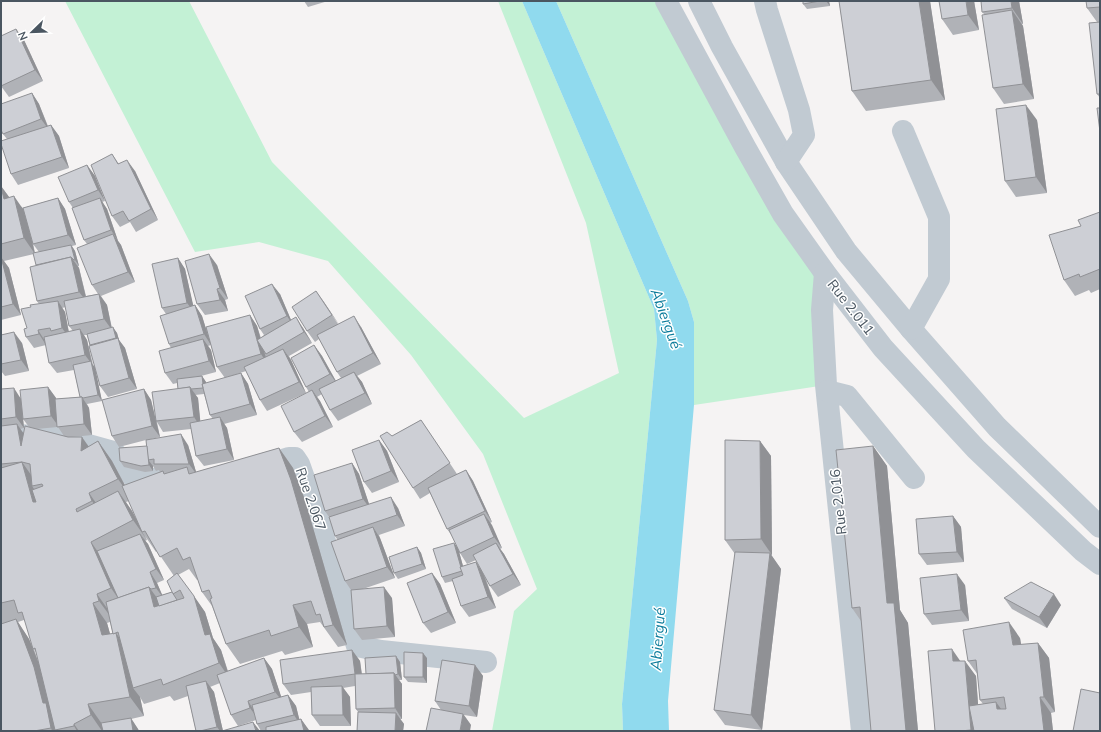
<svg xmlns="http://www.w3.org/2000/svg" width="1101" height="732" viewBox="0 0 1101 732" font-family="Mulish,sans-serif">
  <rect width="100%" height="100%" fill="#f5f3f3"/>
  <g fill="#c3f1d5">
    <path d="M65 1H189L272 162 524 418 619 373 586 223 498 1H522L654 309 657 340 622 704 623 731H492L514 611 537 589 483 454 411 355 328 261 259 242 195 252Z"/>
    <path d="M556 1H666L825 273 826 385 694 405V322L688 301Z"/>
  </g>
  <path fill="#90daee" d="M522 1H556L688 301 694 322V405L668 701 669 731H623L622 704 657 340 654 309Z"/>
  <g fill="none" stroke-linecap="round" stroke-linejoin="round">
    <g stroke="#c1cad2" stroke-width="22">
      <path d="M666 1 745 147 783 214 825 273 883 348 976 449 1083 551 1100 564"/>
      <path d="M699 1 722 47 786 162 846 251 911 329 997 427 1100 527"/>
      <path d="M765 1 767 10 799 110 804 135 786 162"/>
      <path d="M903 131 939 217V279L911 329"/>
      <path d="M825 273 822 310 826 385 862 731"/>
      <path d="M827 391 847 396 914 478"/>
      <path d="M1 437 19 435 67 439 114 452 119 458 125 472 135 476 174 482"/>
      <path d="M257 468 289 458H295L299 464 316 512 357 646 381 651 486 662"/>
    </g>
  </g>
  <g fill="#b0b2b7" fill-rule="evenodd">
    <path d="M304 1H328L308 7Z"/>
    <path d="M803 1H829L830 6 807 9 803 4Z"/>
    <path d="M839 1H930L945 100 866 111 852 91Z"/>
    <path d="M974 1 979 30 953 35 942 19Z"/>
    <path d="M1019 1 1023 24H1022L1023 26 1034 99 1004 104 993 88 984 14 982 12Z"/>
    <path d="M1100 1V98L1097 94V22L1087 8Z"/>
    <path d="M16 29 24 40 43 81 9 97 1 86Z"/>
    <path d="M32 93 39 104 48 126 51 125 59 136 69 168 18 185 11 174 7 139 3 134Z"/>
    <path d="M1037 120 1047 193 1016 197 1005 181Z"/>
    <path d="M112 154 119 164 135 171 158 220 136 232 130 222 120 227 112 216Z"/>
    <path d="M87 165 95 176 105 201 102 202 107 209 118 241 121 245 135 282 101 296 107 305 112 328 117 333 119 340 125 348 137 389 108 397 100 386 87 335H84L87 340 102 401 87 404 89 408 92 435 72 437 88 447 98 441 112 461 125 485 160 472 159 470 156 471 153 466V471L145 472 124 467 120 461 147 446 146 440 119 447 112 436 144 389 151 400 155 417 178 389 177 383 173 384 165 373 171 348 169 344 166 314 162 308 178 258 185 269 193 306 195 305 202 316 206 329 250 315 257 326 261 338 264 335 260 329 280 294 291 320 303 328 312 343 289 356 291 360 306 393 267 411 260 400 246 371 225 378 217 367 211 345 208 346 211 350 216 372 201 376H202L206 382V383L241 373 248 384 257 415 224 424 227 428 234 460 204 466 196 456 191 429 163 432 157 422 160 437 147 440 188 445 196 472 279 448 293 468 305 500 347 645 338 647 320 622 307 624 313 647 285 655 282 651 240 664 226 644 212 606 202 592 198 580H197L189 569 178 575 205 612 213 638 221 650 228 671 264 658 272 669 281 697 288 695 296 706 299 719H301L309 731H261L257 724 256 720 238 726 231 715 220 683 210 687 214 692 223 731H260H196L188 696 174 701 170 696 144 704 140 697 144 716 131 719 138 729 139 731H1V389L21 398 48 387 56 398V399L80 397 74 370 57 373 49 363 46 345 34 348 26 337 27 328 31 307 39 304 37 301 36 265 34 254 4 261 9 268 21 315 1 320V186L9 197 23 208 58 198 65 209 76 245 72 246 75 251 79 266H78L79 268 86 296 98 294 92 285 87 244 84 240 73 208 69 202ZM33 243V244L39 252 35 253ZM66 307 69 326 73 331 69 332 65 312 62 308ZM204 394 210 415 213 419 200 421 198 398 195 395ZM23 419 29 427 23 433 20 429 24 428ZM58 427 64 436 36 429ZM129 501 138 522 132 511 126 502ZM145 536 156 552 157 551 174 576 172 592 162 595 157 583 164 580 148 544 145 541 147 540ZM24 620 26 623 33 648 29 639 18 622ZM110 622 113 634H110L107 623ZM34 649 37 654 39 664Z"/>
    <path d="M1100 212V289L1091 293 1089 290 1075 296 1064 280 1081 226Z"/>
    <path d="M217 265 228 299 225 300 228 311 205 315 197 304Z"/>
    <path d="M316 291 338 324 361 327 381 364 357 376 362 382 372 404 338 421 330 410 322 394 317 397 320 401 333 427 302 442 294 432 309 392 306 387 314 345 322 356 336 381 341 378 337 372 319 339 315 342 307 331Z"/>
    <path d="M1 335 22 343 29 371 5 376 1 371Z"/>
    <path d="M421 420 457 474 466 470 473 481 492 522 490 523 502 548 500 549 504 554 521 585 498 597 490 586 485 576 496 608 469 617 461 606 453 581 445 583 442 577 454 543 458 548 463 566 476 562 480 568 476 560 467 564 460 553 453 537 447 529 430 493 420 499 413 488 392 436Z"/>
    <path d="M379 440 387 451 399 482 372 493 364 482Z"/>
    <path d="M760 441 771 456 772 555H771L781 569 762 730 725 725 714 710 735 554 725 540Z"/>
    <path d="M873 446 887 466 900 610 908 623 918 731H871L861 621 852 608Z"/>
    <path d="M352 463 359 474 369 504 398 508 405 526 379 535 380 538 395 578 363 589 392 598 395 637 362 640 354 629 351 590 345 581 337 539 335 536 329 517 325 511Z"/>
    <path d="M953 516 961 527 964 562 927 565 919 554Z"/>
    <path d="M417 547 421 553 426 569 398 579 394 573Z"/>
    <path d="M432 573 440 584 456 623 431 633 423 623Z"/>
    <path d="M965 585 969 621 932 625 924 614Z"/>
    <path d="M1004 598 1061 605 1047 628 1012 609Z"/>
    <path d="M1020 638 1021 645 1038 643 1049 658 1055 712 1051 713 1053 731H935L960 661 976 676 978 704H983L980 700 978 675 968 661Z"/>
    <path d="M352 650 360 661 362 674H366L396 656 400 662 402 680H399L402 684V719H400L404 724 403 731H357L358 712 356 709 355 686 343 688 350 697 351 726H320L312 715 311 692 291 695 283 684Z"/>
    <path d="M427 658V683L408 682 404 677Z"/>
    <path d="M475 665 483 676 477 717 464 715 471 725 441 710 435 701Z"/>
  </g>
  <g fill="#909195">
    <path d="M826 1H829L830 6Z"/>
    <path d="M919 1H930L945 100 931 80Z"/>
    <path d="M966 1H974L979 30 968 15Z"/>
    <path d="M1011 1H1019L1023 24 1012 8Z"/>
    <path d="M1012 10 1023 26 1034 99 1023 84Z"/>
    <path d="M16 29 24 40 43 81 35 70Z"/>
    <path d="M32 93 39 104 49 130 41 119Z"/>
    <path d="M1026 105 1037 120 1047 193 1036 177Z"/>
    <path d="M51 125 59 136 69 168 62 157Z"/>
    <path d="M127 160 135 171 158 220 151 209Z"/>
    <path d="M87 165 95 176 105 201 98 190Z"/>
    <path d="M1 186 12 201 4 199Z"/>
    <path d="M14 196 25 212 35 254 24 238Z"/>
    <path d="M58 198 65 209 76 245 68 235Z"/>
    <path d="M100 198 107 209 118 241 111 230Z"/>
    <path d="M113 234 121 245 135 282 128 272Z"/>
    <path d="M71 245 75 251 79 266 75 260Z"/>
    <path d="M209 254 217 265 228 299 220 288Z"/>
    <path d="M1 257 9 268 21 315 13 304Z"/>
    <path d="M71 257 79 268 87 302 79 292Z"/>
    <path d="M178 258 185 269 195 313 187 303Z"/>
    <path d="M272 284 280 294 294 327 287 316Z"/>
    <path d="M217 289 225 300 228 311 220 300Z"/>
    <path d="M316 291 324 302 340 326 332 315Z"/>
    <path d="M99 294 107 305 112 330 104 319Z"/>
    <path d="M58 301 65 312 70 339 62 328Z"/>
    <path d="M195 305 202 316 211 345 204 334Z"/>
    <path d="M250 315 257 326 268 365 261 354Z"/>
    <path d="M354 316 361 327 381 364 373 353Z"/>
    <path d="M296 317 303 328 312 343 304 332Z"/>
    <path d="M113 327 117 333 119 340 125 348 137 389 129 378 117 341Z"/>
    <path d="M80 329 87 340 92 364 95 367 102 401 98 395 91 363 85 355Z"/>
    <path d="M38 330 45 341 46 345 39 334Z"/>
    <path d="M14 332 22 343 29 371 21 360Z"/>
    <path d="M203 339 211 350 216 372 209 361Z"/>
    <path d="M314 345 322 356 338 385 330 374Z"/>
    <path d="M283 349 291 360 306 393 299 382Z"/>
    <path d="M354 372 362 382 372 404 365 393Z"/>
    <path d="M241 373 248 384 257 415 250 404Z"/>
    <path d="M202 376 206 382 207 394 203 388Z"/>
    <path d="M48 387 56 398 59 427 51 416Z"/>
    <path d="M190 387 198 398 201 428 194 417Z"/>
    <path d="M14 388 21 399 24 428 16 417Z"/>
    <path d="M144 389 151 400 160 437 152 426Z"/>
    <path d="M312 390 320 401 333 427 325 416Z"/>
    <path d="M82 397 89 408 92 435 84 424Z"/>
    <path d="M220 417 227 428 234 460 227 449Z"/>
    <path d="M17 424 31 444 21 446Z"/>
    <path d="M181 434 188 445 197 475 189 464Z"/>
    <path d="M82 437 96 457 81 451Z"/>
    <path d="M379 440 387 451 399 482 391 471Z"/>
    <path d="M98 441 112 461 132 499 118 479Z"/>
    <path d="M760 441 771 456 772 555 761 539Z"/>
    <path d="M873 446 887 466 900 610 908 623 918 731H906L887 603Z"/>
    <path d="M279 448 293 468 305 500 347 645 333 625Z"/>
    <path d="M149 461 153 466V471L149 465Z"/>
    <path d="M22 462 36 482 32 486 40 498 47 522 33 502Z"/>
    <path d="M352 463 359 474 371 510 363 499Z"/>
    <path d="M466 470 473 481 492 522 485 511Z"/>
    <path d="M118 491 132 511 143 532H142L147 540 133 520Z"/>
    <path d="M89 493 103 513 106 521 92 501Z"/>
    <path d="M391 497 398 508 405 526 397 515Z"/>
    <path d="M484 514 492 525 502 548 494 537Z"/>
    <path d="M953 516 961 527 964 562 957 552Z"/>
    <path d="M373 527 380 538 395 578 387 567Z"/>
    <path d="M140 534 148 544 164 580 156 569Z"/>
    <path d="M91 542 105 562 120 601 111 588Z"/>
    <path d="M454 543 458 548 466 577 462 571Z"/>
    <path d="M496 543 504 554 521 585 513 574Z"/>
    <path d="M417 547 421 553 426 569 422 564Z"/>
    <path d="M770 553 781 569 762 730 751 715Z"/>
    <path d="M476 562 483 573 496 608 488 597Z"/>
    <path d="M150 572 157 583 164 599 156 588Z"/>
    <path d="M432 573 440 584 456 623 448 612Z"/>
    <path d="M957 574 965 585 969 621 961 610Z"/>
    <path d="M149 587 160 602 161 617 154 607Z"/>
    <path d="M384 587 392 598 395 637 387 626Z"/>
    <path d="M97 594 111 614 113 620 99 601Z"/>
    <path d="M1054 594 1061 605 1047 628 1039 617Z"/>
    <path d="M194 596 205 612 213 638 221 650 230 679 219 663 205 635Z"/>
    <path d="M93 603 107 623 116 655 102 635Z"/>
    <path d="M293 605 307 624 313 647 299 627Z"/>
    <path d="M16 619 29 639 48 686 55 730 56 731H52L51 728Z"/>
    <path d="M1009 622 1020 638 1024 661 1013 645Z"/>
    <path d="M116 633 130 653 133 688 140 697 144 716 130 697Z"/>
    <path d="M1038 643 1049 658 1055 712 1044 697Z"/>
    <path d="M952 649 963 665 953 661Z"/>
    <path d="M352 650 360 661 363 685 355 674Z"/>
    <path d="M423 653 427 658V683L423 677Z"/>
    <path d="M396 656 400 662 402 680 398 674Z"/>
    <path d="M264 658 272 669 283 702 275 692Z"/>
    <path d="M965 661 976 676 980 731H971V730Z"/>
    <path d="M475 665 483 676 477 717 469 706Z"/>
    <path d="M394 673 402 684V719L395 708Z"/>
    <path d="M206 681 214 692 223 731H220L217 727Z"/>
    <path d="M342 686 350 697 351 726 343 715Z"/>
    <path d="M288 695 296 706 301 726 294 715Z"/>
    <path d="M1040 697 1051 713 1053 731H1044Z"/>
    <path d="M248 701 255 712 258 719 250 708Z"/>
    <path d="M996 702 1007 717 997 709Z"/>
    <path d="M88 704 102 724 104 731H102L91 715Z"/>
    <path d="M396 713 404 724 403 731H395Z"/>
    <path d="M463 714 471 725 470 731H460Z"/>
    <path d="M131 718 138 729 139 731H133Z"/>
    <path d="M301 719 309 730V731H304Z"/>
    <path d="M253 722 260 731H256Z"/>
    <path d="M74 724 79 731H77L74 726Z"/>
  </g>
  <g fill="#cdcfd5" stroke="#909195">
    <path d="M803 1H820L803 4Z"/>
    <path d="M839 1H919L931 80 852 91Z"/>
    <path d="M939 1H966L968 15 942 19Z"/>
    <path d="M981 1H1011L1012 8 982 12Z"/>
    <path d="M1086 1H1100V7L1087 8Z"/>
    <path d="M1012 10 1023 84 993 88 982 15Z"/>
    <path d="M1100 22V94H1097L1089 23Z"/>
    <path d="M16 29 35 70 1 86V36Z"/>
    <path d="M32 93 41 119 3 134 1 130V104Z"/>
    <path d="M1026 105 1036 177 1005 181 996 109Z"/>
    <path d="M1097 108H1100V132Z"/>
    <path d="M51 125 62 157 11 174 1 144V141Z"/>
    <path d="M112 154 118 164 127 160 151 209 129 221 123 211 112 216 91 165Z"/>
    <path d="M87 165 98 190 69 202 58 177Z"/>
    <path d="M1 187 4 199 14 196 24 238 1 244Z"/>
    <path d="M58 198 68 235 33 244 23 208Z"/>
    <path d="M100 198 111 230 84 240 72 208Z"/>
    <path d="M1100 212V269L1080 277 1079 274 1064 280 1049 235 1081 226 1078 220Z"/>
    <path d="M113 234 128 272 92 285 77 248Z"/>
    <path d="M71 245 75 260H74L71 257 36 265 33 253Z"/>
    <path d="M209 254 220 288 217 289 220 300 197 304 185 261Z"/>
    <path d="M1 257 13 304 1 307Z"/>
    <path d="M71 257 79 292 37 301 30 267Z"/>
    <path d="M178 258 187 303 162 308 152 264Z"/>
    <path d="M272 284 287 316 260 329 245 296Z"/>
    <path d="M316 291 332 315 307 331 292 307Z"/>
    <path d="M99 294 104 319 69 326 64 301Z"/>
    <path d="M58 301 62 328 51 331 50 328 38 330 39 334 26 337 24 329 27 328 21 309 31 307 30 305Z"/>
    <path d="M195 305 204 334 169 344 160 316Z"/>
    <path d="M250 315 261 354 217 367 206 327Z"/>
    <path d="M354 316 373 353 337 372 317 335Z"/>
    <path d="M296 317 304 332 266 354 257 340Z"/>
    <path d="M113 327 116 338 90 345 87 334Z"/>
    <path d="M80 329 85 355 49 363 44 337Z"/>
    <path d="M14 332 21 360 1 364V335Z"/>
    <path d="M118 338 129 378 100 386 89 346Z"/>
    <path d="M203 339 209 361 165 373 159 351Z"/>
    <path d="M314 345 330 374 306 387 291 358Z"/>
    <path d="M283 349 299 382 260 400 244 367Z"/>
    <path d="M91 361 98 395 83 398 82 397H80L73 365Z"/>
    <path d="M354 372 365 393 330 410 319 389Z"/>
    <path d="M241 373 250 404 210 415 202 384Z"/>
    <path d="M202 376 203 384H202L203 388 191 389 190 387 178 389 177 379Z"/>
    <path d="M48 387 51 416 23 419 20 390Z"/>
    <path d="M190 387 194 417 156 421 152 392Z"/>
    <path d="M14 388 16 417 1 419V389Z"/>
    <path d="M144 389 152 426 112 436 102 400Z"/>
    <path d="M312 390 325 416 294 432 281 406Z"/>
    <path d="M82 397 84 424 57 427 55 399Z"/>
    <path d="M220 417 227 449 196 456 190 423Z"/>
    <path d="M421 420 450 463 413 488 380 436 387 432 392 436Z"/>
    <path d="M17 424 21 446 25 426 68 437H82L81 451 98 441 118 479 89 493 92 501 76 509 77 512 118 491 133 520 91 542 111 588 97 594 99 601 93 603 102 635 116 633 130 697 88 704 91 715 74 724V726L55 730 35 648 33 649 22 612 18 613 14 600 1 603V468L22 462 33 502H36L32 490 43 486 42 484 32 486 30 464 22 462 1 464V426Z"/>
    <path d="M181 434 189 464H154V459L148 460 146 440Z"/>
    <path d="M379 440 391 471 364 482 352 450Z"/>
    <path d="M725 440 760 441 761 539 725 540Z"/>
    <path d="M147 446 149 465 141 466 120 461 119 448Z"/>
    <path d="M873 446 887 603H894L906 731H871L860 607 852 608 836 450Z"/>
    <path d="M279 448 291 480 333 625 324 627 320 614 316 615 311 601 293 605 299 627 271 636 269 630 226 644 210 599 212 598 209 590 202 592 190 557 183 560 177 548 160 557 145 531 142 532 122 486 163 471 164 474 187 467 189 474Z"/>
    <path d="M352 463 363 499 325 511 314 475Z"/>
    <path d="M466 470 485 511 447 529 428 488Z"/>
    <path d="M391 497 397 515 335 536 329 517Z"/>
    <path d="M484 514 494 537 460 553 449 530Z"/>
    <path d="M953 516 957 552 919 554 916 519Z"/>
    <path d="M373 527 387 567 345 581 331 542Z"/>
    <path d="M140 534 156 569 150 572 156 588 151 589 149 587 118 598 97 551Z"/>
    <path d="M454 543 462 571 442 577 433 549Z"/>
    <path d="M496 543 513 574 490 586 473 555Z"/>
    <path d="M417 547 422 564 394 573 389 557Z"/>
    <path d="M735 552 770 553 751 715 714 710Z"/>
    <path d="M476 562 488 597 461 606 452 579 463 575 460 567Z"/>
    <path d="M177 573 194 596 205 635 210 634 219 663 163 685 161 679 133 688 118 632 113 634 106 602 149 587 154 607 184 598 180 590 173 594 167 581Z"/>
    <path d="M432 573 448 612 423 623 407 583Z"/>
    <path d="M957 574 961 610 924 614 920 578Z"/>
    <path d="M1031 582 1054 594 1039 617 1004 598Z"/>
    <path d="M384 587 387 626 354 629 351 590Z"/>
    <path d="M172 592 177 600 159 606 156 597Z"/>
    <path d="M16 619 34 667 43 703H46L51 728 34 731H1V624Z"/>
    <path d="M1009 622 1013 645 1038 643 1044 697H1040L1044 731H974L969 706 996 702 997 709H1006L1004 697 980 700 976 660 968 661 963 630Z"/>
    <path d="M952 649 953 661H965L971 730 960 731H935L928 651Z"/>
    <path d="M352 650 355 674 283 684 280 660Z"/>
    <path d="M404 652 423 653V677H404Z"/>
    <path d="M396 656 398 674 395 675 394 673 366 674 365 658Z"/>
    <path d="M264 658 275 692 248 701 250 708 231 715 217 675Z"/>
    <path d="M442 660 475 665 469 706 435 701Z"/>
    <path d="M394 673 395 708 356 709 355 674Z"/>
    <path d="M206 681 217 727 200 731H196L186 686Z"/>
    <path d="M342 686 343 715H312L311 687Z"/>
    <path d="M1081 689 1100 693V731H1073Z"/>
    <path d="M288 695 294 715 257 724 252 705Z"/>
    <path d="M431 708 463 714 460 731H426Z"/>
    <path d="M358 712 396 713 395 731H357Z"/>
    <path d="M131 718 133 731H103L101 723Z"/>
    <path d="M301 719 304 731H266V727Z"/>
    <path d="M253 722 256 731H222Z"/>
  </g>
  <g text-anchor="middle" stroke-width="3" stroke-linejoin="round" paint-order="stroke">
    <g font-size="14" fill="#4a5661" stroke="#fff">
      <text transform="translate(851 307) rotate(52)" y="5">Rue 2.011</text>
      <text transform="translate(311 499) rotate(71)" y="5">Rue 2.067</text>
      <text transform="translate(838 502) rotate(-96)" y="5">Rue 2.016</text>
    </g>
    <g font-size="15" font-style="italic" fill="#0c7c9b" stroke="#fff">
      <text transform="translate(666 319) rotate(70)" y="5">Abiergué</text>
      <text transform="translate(658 639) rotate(-86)" y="5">Abiergué</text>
    </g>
  </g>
  <rect width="1101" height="732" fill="none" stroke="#4a5661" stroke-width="4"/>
  <g transform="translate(32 32) rotate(247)" stroke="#ffffff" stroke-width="3" paint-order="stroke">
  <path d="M0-3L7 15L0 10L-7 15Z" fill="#4a5661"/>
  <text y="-6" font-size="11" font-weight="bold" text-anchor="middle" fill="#4a5661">N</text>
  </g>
</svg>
